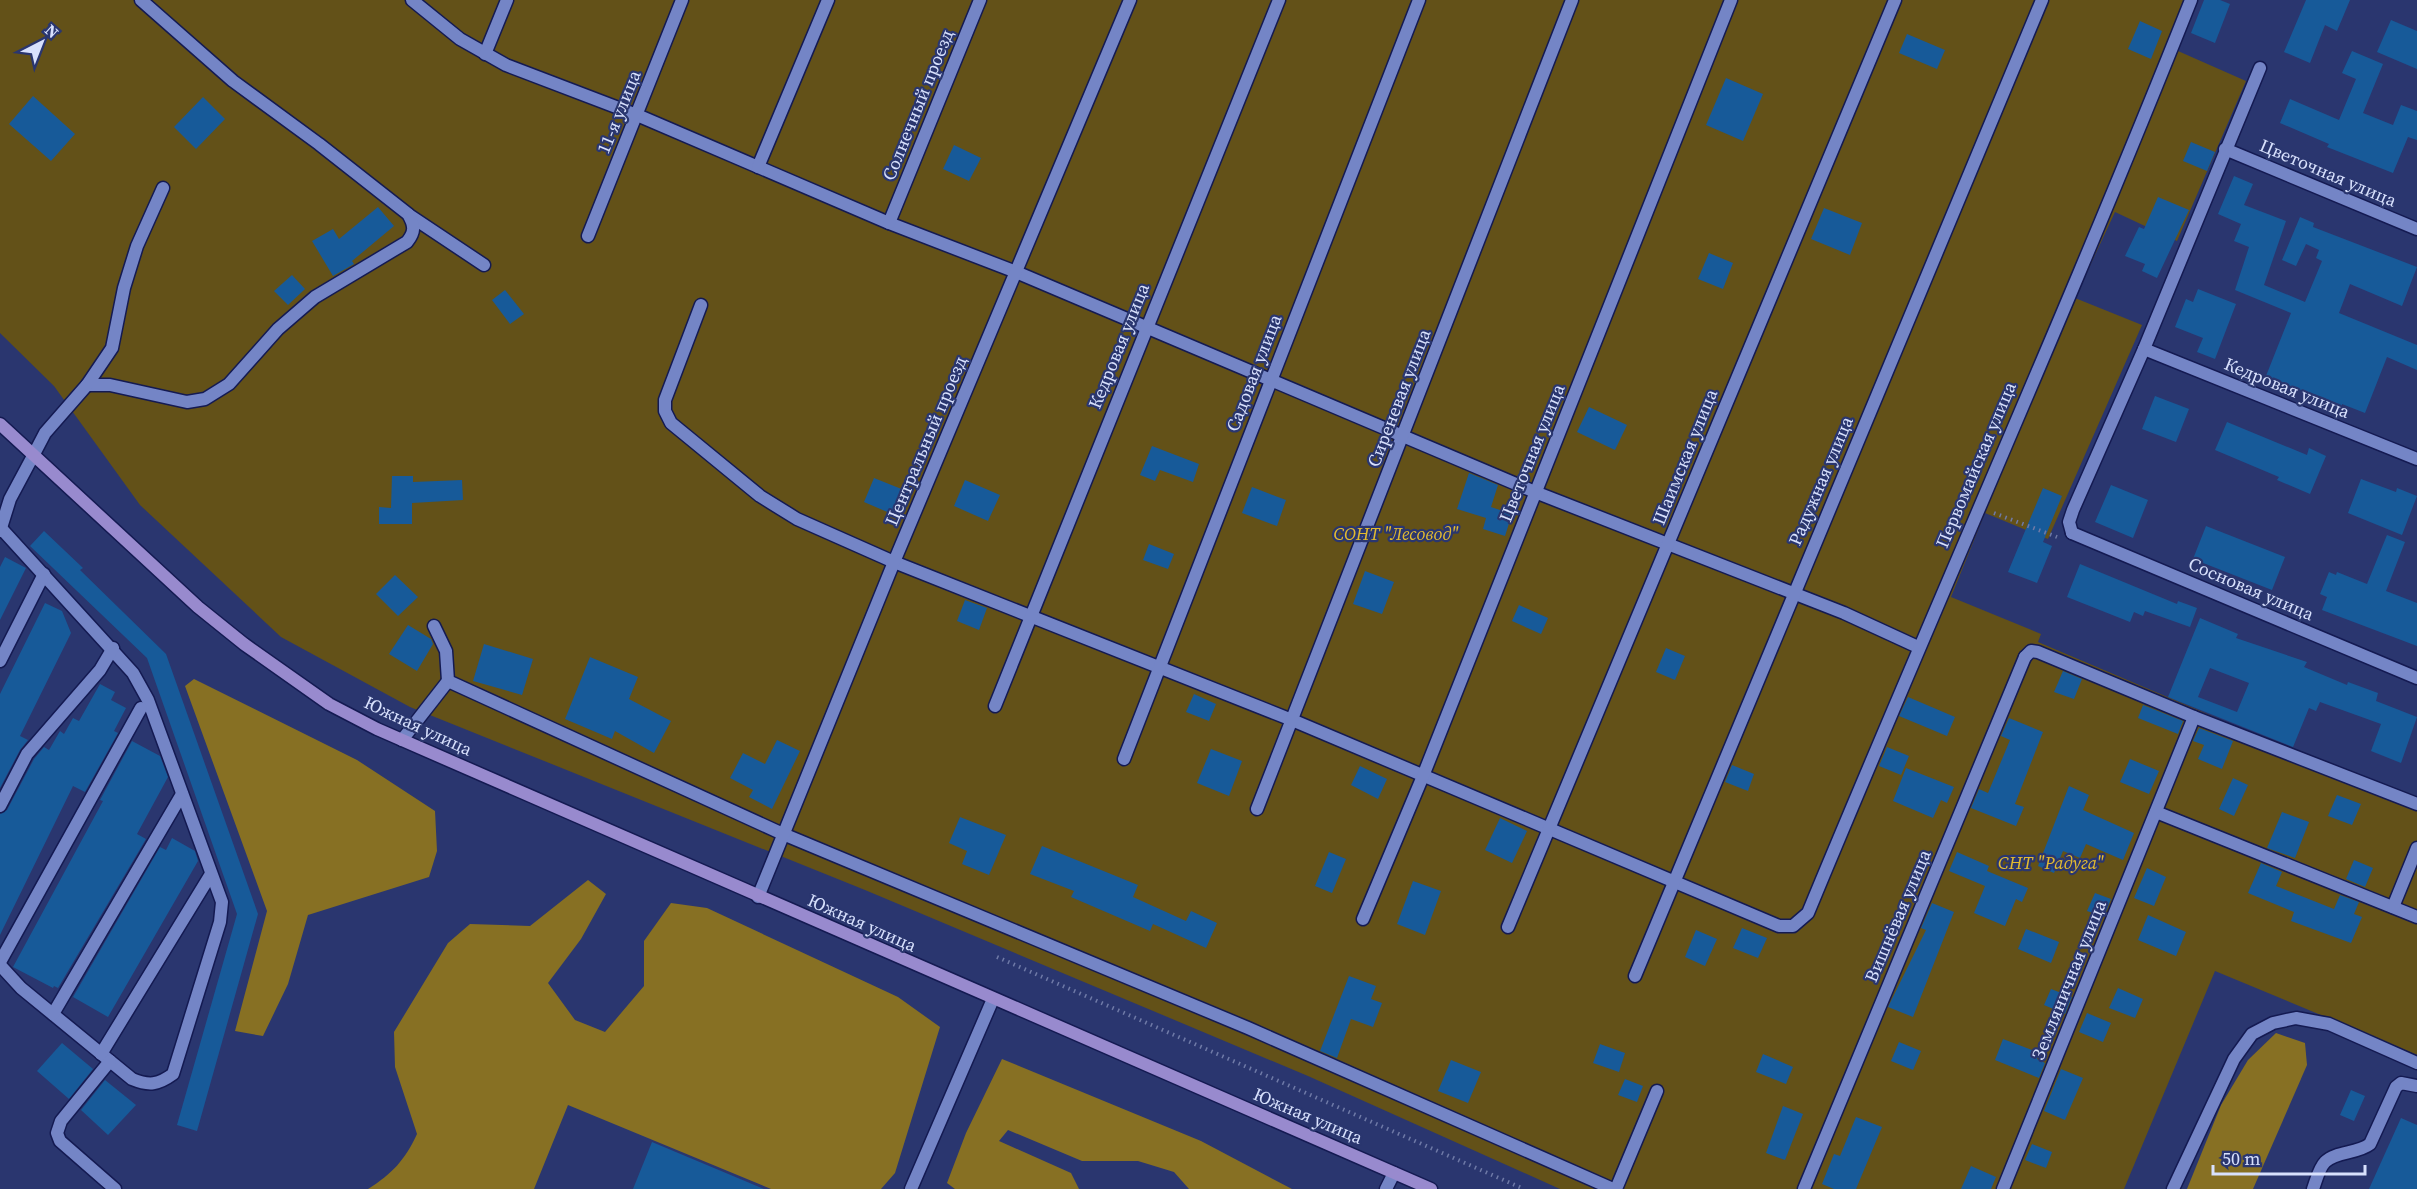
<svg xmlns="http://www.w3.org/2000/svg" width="2417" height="1189" viewBox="0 0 2417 1189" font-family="'Source Serif 4',serif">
  <rect width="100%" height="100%" fill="#2a366f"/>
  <path fill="#635118" d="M0 0H2198L2178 51 2246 81 2177 241 2115 212 2075 298 2142 325 2048 539 1985 513 1951 597 2041 634 2038 642 2259 736 2417 799V1055L2215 971 2124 1189H1560L1308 1076 865 890 410 707 281 637 140 505 54 386 0 333Z"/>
  <g fill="#877023">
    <path d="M194 679 357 760 435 811 437 851 429 877 308 915 288 984 263 1036 235 1031 267 911 185 686Z"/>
    <path d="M588 880 606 894 581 939 548 983 575 1020 605 1032 644 986V941L671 903 707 908 898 997 940 1027 895 1173 881 1189H771L568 1105 534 1189H368C392 1174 405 1160 417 1134L395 1067 394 1032 448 943 470 924 530 926Z"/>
    <path d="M2276 1033 2305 1043 2307 1065 2253 1189H2187L2221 1105 2248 1060Z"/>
    <path d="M1002 1059 1201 1141 1292 1189H1189L1174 1172 1138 1161H1082L1008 1130 999 1141 1071 1173 1079 1189H955L947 1183 966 1133Z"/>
  </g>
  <g fill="#175a99" fill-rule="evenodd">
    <path d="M2204 0H2220L2230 4 2215 43 2191 33Z"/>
    <path d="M2306 0H2350L2337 31 2325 25 2310 63 2284 52Z"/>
    <path d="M2391 20 2417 31V69L2377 52Z"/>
    <path d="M2140 21 2162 31 2151 59 2128 49Z"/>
    <path d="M1907 34 1945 50 1937 69 1899 53Z"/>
    <path d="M2352 51 2383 64 2363 113 2393 125 2401 105 2417 111V140L2408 137 2393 173 2327 147 2329 144 2280 123 2290 99 2339 120 2356 79 2342 73Z"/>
    <path d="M1726 78 1763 94 1743 141 1706 125Z"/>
    <path d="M33 96 75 134 51 161 9 124Z"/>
    <path d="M203 97 225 119 196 149 174 127Z"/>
    <path d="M2191 142 2215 152 2207 171 2183 161Z"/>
    <path d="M954 145 981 158 969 181 943 169Z"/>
    <path d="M2234 176 2253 184 2244 205 2286 221 2264 285 2305 302 2322 261 2316 258 2319 250 2306 244 2296 266 2282 260 2300 217 2314 223 2313 227 2417 267 2402 306 2350 284 2339 313 2417 345V370L2387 357 2365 413 2342 404V407L2266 376 2291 313 2235 290 2249 247 2234 241 2241 224 2218 214Z"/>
    <path d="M2158 197 2189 210 2157 278 2142 271 2145 264 2125 256 2139 227 2144 229Z"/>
    <path d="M378 207 394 226 352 261 354 264 333 276 312 241 333 229 339 239Z"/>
    <path d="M1824 208 1862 223 1850 255 1811 239Z"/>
    <path d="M1709 253 1733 263 1723 289 1698 279Z"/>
    <path d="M292 275 305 289 288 305 274 291Z"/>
    <path d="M2198 289 2236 304 2215 359 2197 352 2203 338 2175 327 2186 299 2193 302Z"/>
    <path d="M505 290 524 314 510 324 492 300Z"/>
    <path d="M2155 396 2189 409 2176 442 2142 429Z"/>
    <path d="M1589 407 1627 425 1615 450 1577 432Z"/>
    <path d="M2227 422 2307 455 2309 448 2326 456 2310 494 2277 480 2279 477 2215 450Z"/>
    <path d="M1152 446 1199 464 1193 482 1160 470 1155 481 1140 475Z"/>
    <path d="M1469 473 1498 485 1491 507 1512 514 1505 536 1483 529 1486 518 1457 509Z"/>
    <path d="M392 476H413V482L462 480 463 500 412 503V524H379V507L391 508Z"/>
    <path d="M874 478 909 492 899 517 864 502Z"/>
    <path d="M2361 479 2396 492 2397 488 2417 496 2402 535 2348 513Z"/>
    <path d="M965 480 1000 495 988 521 954 506Z"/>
    <path d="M2111 485 2148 500 2133 538 2095 522Z"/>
    <path d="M1252 487 1286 500 1277 526 1242 513Z"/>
    <path d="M2043 488 2062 496 2043 542 2052 546 2037 583 2008 572Z"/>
    <path d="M2206 526 2285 557 2272 590 2193 559Z"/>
    <path d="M44 531 83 568 80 570 166 654 258 914 197 1131 177 1125 237 914 147 658 30 546Z"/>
    <path d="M2387 535 2405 542 2386 591 2417 603V646L2322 610 2327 597 2320 594 2329 572 2336 575 2337 572 2367 584Z"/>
    <path d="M1149 544 1174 554 1168 569 1143 560Z"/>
    <path d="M5 557 26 568 0 620V567Z"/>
    <path d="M2080 564 2177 604 2178 601 2197 608 2190 627 2145 611 2143 616 2134 612 2130 622 2067 597Z"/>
    <path d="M1365 571 1394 582 1382 614 1353 604Z"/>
    <path d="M395 575 418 597 398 616 376 594Z"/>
    <path d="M965 600 987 608 979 630 957 621Z"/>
    <path d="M45 603 62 611 71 633 20 736 28 740 20 750 0 788V694Z"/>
    <path d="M1519 605 1548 618 1541 634 1512 621Z"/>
    <path d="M2200 618 2238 634 2236 638 2307 662 2304 667 2347 685 2348 682 2378 693 2376 701 2417 717 2401 763 2371 751 2381 724 2320 702 2316 711 2309 708 2293 747 2168 697ZM2210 668 2249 683 2237 712 2198 697Z"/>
    <path d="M408 625 431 639 433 644 417 671 389 654Z"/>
    <path d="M484 644 533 659 522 695 473 681Z"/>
    <path d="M1666 648 1685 656 1675 680 1656 672Z"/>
    <path d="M590 657 638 677 629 699 671 721 654 753 615 731 612 739 565 719Z"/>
    <path d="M2063 671 2082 679 2074 699 2054 692Z"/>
    <path d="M100 684 115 692 111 700 126 708 114 731 118 733 85 792 73 786 0 935V814L7 810 34 759 44 747 49 750 60 731 64 734 73 718 79 721Z"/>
    <path d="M1194 694 1216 704 1209 721 1186 712Z"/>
    <path d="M1908 697 1955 717 1947 736 1899 716Z"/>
    <path d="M2143 705 2183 721 2178 734 2138 718Z"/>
    <path d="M2009 718 2043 732 2015 804 2024 807 2016 826 1971 808 1979 789 1988 793 2010 740 2001 736Z"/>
    <path d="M2199 728 2233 741 2222 769 2198 759 2204 745 2193 741Z"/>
    <path d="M777 740 800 751 772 809 749 797 753 790 730 778 743 753 765 764Z"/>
    <path d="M132 741 160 756 168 777 137 834 146 839 58 988 54 986 53 988 13 967 103 801 100 800Z"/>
    <path d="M1887 747 1909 756 1901 775 1879 766Z"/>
    <path d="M1211 749 1242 761 1229 796 1197 783Z"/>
    <path d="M2130 759 2159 771 2149 794 2120 782Z"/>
    <path d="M1732 765 1754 774 1748 791 1725 782Z"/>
    <path d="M1360 766 1387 779 1378 799 1351 785Z"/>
    <path d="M1906 768 1954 787 1947 803 1941 800 1933 818 1893 801Z"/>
    <path d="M2233 778 2248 785 2234 816 2219 809Z"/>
    <path d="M2069 786 2089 795 2083 810 2134 833 2123 860 2086 844 2080 858 2063 851 2054 873 2038 866Z"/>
    <path d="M2337 795 2361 804 2352 825 2328 816Z"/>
    <path d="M2282 812 2309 822 2295 858 2267 848Z"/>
    <path d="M960 817 1006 835 989 875 962 864 967 851 949 843Z"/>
    <path d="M1500 818 1527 831 1512 863 1485 850Z"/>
    <path d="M172 838 195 851 198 861 108 1017 73 997 160 847 166 850Z"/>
    <path d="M1042 846 1138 885 1133 897 1186 921 1191 911 1217 923 1206 948 1153 924 1150 931 1071 897 1074 891 1030 874Z"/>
    <path d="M1329 852 1346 859 1332 893 1315 886Z"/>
    <path d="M1957 852 1989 866 1987 871 2028 888 2022 902 2016 899 2005 926 1974 913 1985 886 1949 871Z"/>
    <path d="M2354 860 2373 868 2365 887 2346 879Z"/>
    <path d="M2261 863 2282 872 2276 886 2334 909 2340 895 2359 902 2354 914 2362 917 2351 943 2291 921 2294 912 2248 893Z"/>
    <path d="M2147 868 2166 877 2154 906 2134 898Z"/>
    <path d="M1413 881 1441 891 1425 935 1397 924Z"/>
    <path d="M2095 893 2111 899 2104 917 2087 911Z"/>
    <path d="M1932 903 1954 912 1913 1017 1888 1007 1926 930 1921 928Z"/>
    <path d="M2148 915 2186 932 2176 956 2138 940Z"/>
    <path d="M1742 928 1767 938 1758 958 1733 948Z"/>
    <path d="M2026 929 2059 942 2051 963 2018 949Z"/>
    <path d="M1696 930 1717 939 1705 966 1685 957Z"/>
    <path d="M1349 976 1376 986 1371 999 1382 1003 1373 1027 1351 1019 1337 1058 1320 1051Z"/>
    <path d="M2118 988 2143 999 2135 1018 2109 1008Z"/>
    <path d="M2051 989 2072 997 2065 1014 2044 1005Z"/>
    <path d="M2087 1013 2111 1023 2103 1042 2079 1032Z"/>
    <path d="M2003 1039 2040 1053 2037 1059 2045 1063 2039 1078 1995 1060Z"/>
    <path d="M1899 1042 1921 1051 1913 1070 1891 1061Z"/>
    <path d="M62 1043 93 1069 69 1099 37 1071Z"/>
    <path d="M1600 1044 1625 1053 1619 1072 1593 1063Z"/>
    <path d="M1763 1054 1793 1067 1786 1084 1756 1072Z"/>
    <path d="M1451 1060 1481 1072 1468 1103 1438 1091Z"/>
    <path d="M2061 1069 2083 1078 2065 1120 2044 1111Z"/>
    <path d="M1625 1079 1643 1086 1637 1102 1618 1095Z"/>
    <path d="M105 1080 136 1105 108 1135 81 1110Z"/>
    <path d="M2351 1090 2365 1096 2354 1121 2340 1115Z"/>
    <path d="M1783 1106 1803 1114 1785 1160 1766 1153Z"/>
    <path d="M1856 1117 1882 1127 1856 1189H1834L1822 1184 1834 1154 1840 1156Z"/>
    <path d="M2401 1118 2417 1125V1189H2369Z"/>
    <path d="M652 1142 764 1189H633Z"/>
    <path d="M2032 1144 2052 1152 2046 1168 2025 1160Z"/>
    <path d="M1971 1166 1996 1177 1991 1189H1961Z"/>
  </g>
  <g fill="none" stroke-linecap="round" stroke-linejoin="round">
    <g stroke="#141a52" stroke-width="15">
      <g id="lane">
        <path d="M409 215 484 265"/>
        <path d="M701 305 665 400V411L671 423 760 496 797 519 894 562"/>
        <path d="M87 385H110L187 402 205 399 229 384 278 329 315 297 407 242C415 232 415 226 408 214L319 144 233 81 141 0"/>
        <path d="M33 456 45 433 87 385 112 348 124 288 137 246 163 188"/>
        <path d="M0 527 133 673 148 700 222 902 220 922 173 1074C158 1085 149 1086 132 1079L21 988 0 965"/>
        <path d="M2072 533 2069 522 2073 510 2144 349 2260 68"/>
        <path d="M434 626 446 651 448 681 783 834"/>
        <path d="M2025 657 2031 651 2038 652 2194 717 2417 804"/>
        <path d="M0 661 44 574"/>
        <path d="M402 740 448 681"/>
        <path d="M0 806 27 754 100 670 113 648"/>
        <path d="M2156 812 2417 917"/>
        <path d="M2393 907 2417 848"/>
        <path d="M0 962 141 708"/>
        <path d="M53 1014 182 794"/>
        <path d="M101 1054 211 874"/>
        <path d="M110 1061 61 1121 57 1133 60 1141 115 1189"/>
        <path d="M911 1189 993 999"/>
        <path d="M1386 1189 1394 1173"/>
        <path d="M1616 1189 1657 1091"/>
        <path d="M2173 1189 2234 1059 2252 1034 2273 1023 2296 1018 2329 1024 2417 1063"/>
        <path d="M2313 1189C2316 1181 2319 1168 2325 1162 2336 1151 2357 1154 2370 1144L2396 1087 2401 1083 2417 1086"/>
      </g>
    </g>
    <g stroke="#141a52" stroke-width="15">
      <g id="street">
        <path d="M412 0 460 39 506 65 637 115 889 223 1016 272 1535 492 1844 613 1918 647"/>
        <path d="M485 54 507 0"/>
        <path d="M2225 149 2417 229"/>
        <path d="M758 167 828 0"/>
        <path d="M889 223 980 0"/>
        <path d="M588 236 682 0"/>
        <path d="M2144 349 2417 459"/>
        <path d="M0 531 10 499 33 456"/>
        <path d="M2072 533 2417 678"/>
        <path d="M894 562 1292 720 1779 926H1793L1808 913C1934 608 2069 307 2191 0"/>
        <path d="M995 706 1279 0"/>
        <path d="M1124 759 1419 0"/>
        <path d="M1257 809 1572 0"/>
        <path d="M783 834 1248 1028 1613 1189"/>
        <path d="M758 897 894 562 1130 0"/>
        <path d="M1363 919 1423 776 1731 0"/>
        <path d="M1508 927 1895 0"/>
        <path d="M1635 976 2042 0"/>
        <path d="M1804 1189 2025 657"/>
        <path d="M2003 1189 2194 717"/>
      </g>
    </g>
    <g stroke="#141a52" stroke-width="15">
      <path id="secondary" d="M0 424 198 607 244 644 329 704 377 729 1431 1189"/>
    </g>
    <g stroke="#6f7aa7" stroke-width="4" stroke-dasharray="1.5 4.5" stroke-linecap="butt">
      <path d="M1994 513 2057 537"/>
      <path d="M997 957 1524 1189"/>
    </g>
    <use href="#lane" stroke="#7485c6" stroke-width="12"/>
    <use href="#street" stroke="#7485c6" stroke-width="12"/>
    <use href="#secondary" stroke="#988ace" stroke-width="12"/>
  </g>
  <g text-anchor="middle" stroke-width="4.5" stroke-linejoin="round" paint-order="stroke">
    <g font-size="18" fill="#d8e1fd" stroke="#2a366f">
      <text transform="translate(918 105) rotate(-68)" y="6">Солнечный проезд</text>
      <text transform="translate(619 112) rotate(-68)" y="6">11-я улица</text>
      <text transform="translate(2328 173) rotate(23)" y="6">Цветочная улица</text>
      <text transform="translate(1119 346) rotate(-68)" y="6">Кедровая улица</text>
      <text transform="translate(1254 373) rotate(-69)" y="6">Садовая улица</text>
      <text transform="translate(2287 388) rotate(22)" y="6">Кедровая улица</text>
      <text transform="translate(1399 398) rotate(-69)" y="6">Сиреневая улица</text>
      <text transform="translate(926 441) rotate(-67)" y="6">Центральный проезд</text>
      <text transform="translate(1532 453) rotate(-68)" y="6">Цветочная улица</text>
      <text transform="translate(1685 457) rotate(-68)" y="6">Шаимская улица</text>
      <text transform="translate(1976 465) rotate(-67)" y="6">Первомайская улица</text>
      <text transform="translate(1821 481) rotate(-67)" y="6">Радужная улица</text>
      <text transform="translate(2251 589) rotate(23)" y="6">Сосновая улица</text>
      <text transform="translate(418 726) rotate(25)" y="6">Южная улица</text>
      <text transform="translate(1898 916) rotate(-67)" y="6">Вишнёвая улица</text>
      <text transform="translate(862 923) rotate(24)" y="6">Южная улица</text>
      <text transform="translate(2069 980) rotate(-68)" y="6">Земляничная улица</text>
      <text transform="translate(1308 1116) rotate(23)" y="6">Южная улица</text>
    </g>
    <g font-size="18" font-style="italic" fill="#e3bb30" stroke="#2a366f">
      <text x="1396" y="540">СОНТ "Лесовод"</text>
      <text x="2051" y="869">СНТ "Радуга"</text>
    </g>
  </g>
  <g transform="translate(42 42) rotate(42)" stroke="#2a366f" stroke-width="4.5" paint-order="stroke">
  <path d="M0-4.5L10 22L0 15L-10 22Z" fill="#d8e1fd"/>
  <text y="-9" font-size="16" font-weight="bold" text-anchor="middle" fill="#d8e1fd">N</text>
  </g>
  <path d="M2213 1165v9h152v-9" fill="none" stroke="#d8e1fd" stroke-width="3"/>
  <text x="2222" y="1165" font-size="18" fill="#d8e1fd" stroke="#2a366f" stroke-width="4.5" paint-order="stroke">50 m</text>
</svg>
